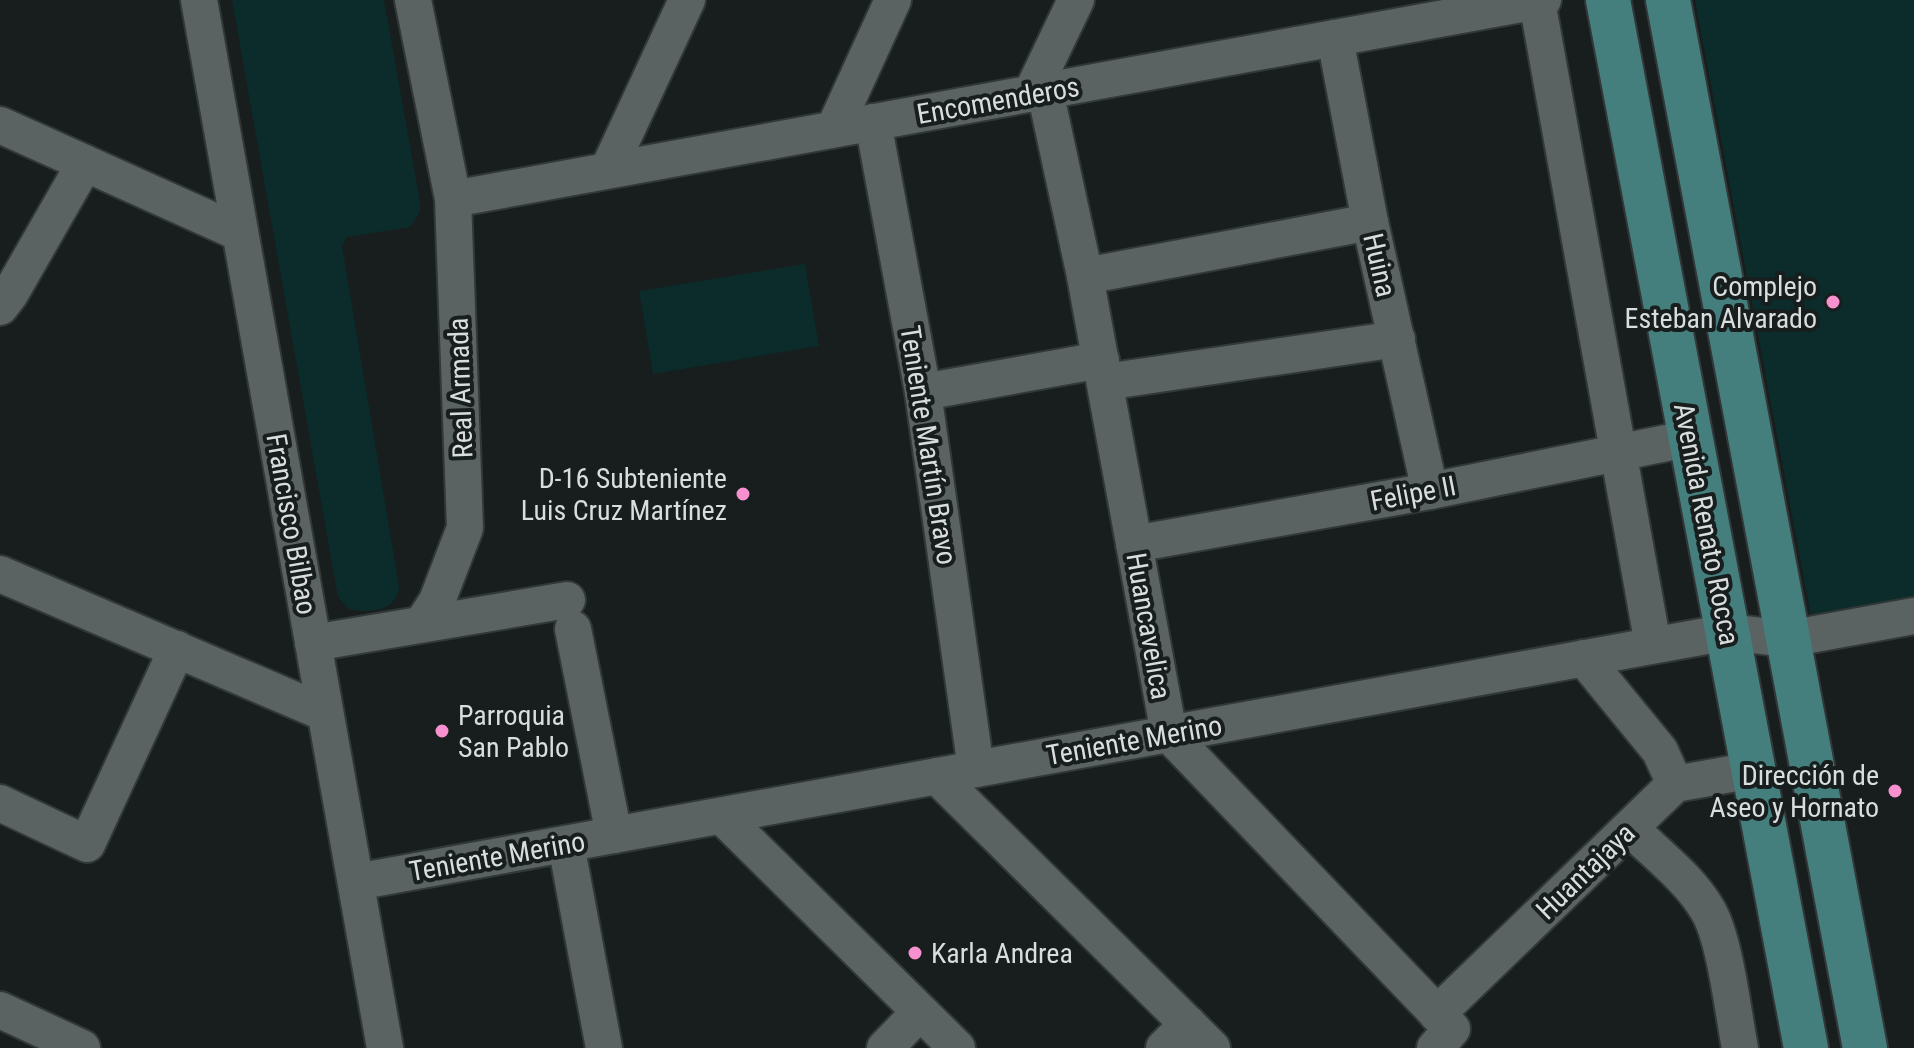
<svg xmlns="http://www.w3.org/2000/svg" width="1914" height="1048" viewBox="0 0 1914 1048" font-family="'Roboto Condensed',sans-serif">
  <rect width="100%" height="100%" fill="#171e1d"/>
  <g fill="#0b2c2b">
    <path d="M232 0H384L420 202V212L410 227 347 237 342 246 399 586C398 611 369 614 349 609L338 597Z"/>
    <path d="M1695 0H1914V604L1812 621Z"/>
    <path d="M805 264 819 346 653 374 639 291Z"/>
  </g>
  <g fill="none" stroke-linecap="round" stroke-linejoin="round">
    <g stroke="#323737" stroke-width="40">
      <g id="minor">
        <path d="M199 0 385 1048"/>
        <path d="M413 0 453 199 465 528 437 601 422 624"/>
        <path d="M1537 1 1653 645"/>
        <path d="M1335 38 1370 222 1430 491"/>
        <path d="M1045 91 1085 276 1169 734 1452 1029 1435 1048"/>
        <path d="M1031 94 1076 0"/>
        <path d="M873 122 923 392 976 769"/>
        <path d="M0 125 240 233"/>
        <path d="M834 129 893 0"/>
        <path d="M608 170 687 0"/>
        <path d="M453 199 1543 0"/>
        <path d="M1085 276 1370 222"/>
        <path d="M0 307 10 294 85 163"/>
        <path d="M1105 382 1397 339"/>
        <path d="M923 392 1101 360"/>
        <path d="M1134 544 1430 491 1691 438"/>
        <path d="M0 574 325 713"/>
        <path d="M573 629 614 835"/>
        <path d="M313 643 567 600"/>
        <path d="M1584 658 1660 751 1675 784"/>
        <path d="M937 776 1212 1048"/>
        <path d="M0 803 87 844 177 649"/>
        <path d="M722 816 957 1048"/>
        <path d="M1630 828C1655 853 1689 878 1707 909 1725 937 1733 1013 1740 1048"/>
        <path d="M566 844 604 1048"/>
        <path d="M356 882 1728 632 1788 639 1914 616"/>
        <path d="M0 1010 82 1048"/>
        <path d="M1437 1014 1675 784 1753 770"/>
        <path d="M885 1048 920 1012"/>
        <path d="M1164 1048 1188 1024"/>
      </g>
    </g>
    <g stroke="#323737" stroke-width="48">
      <g id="primary">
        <path d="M1608 0 1806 1048"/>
        <path d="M1668 0 1865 1048"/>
      </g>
    </g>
    <use href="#minor" stroke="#5a6262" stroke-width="36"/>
    <use href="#primary" stroke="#447f7e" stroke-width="44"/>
  </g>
  <g fill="#f690cf" stroke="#171e1d" stroke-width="3">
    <circle cx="1833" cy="302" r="8"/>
    <circle cx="743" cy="494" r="8"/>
    <circle cx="442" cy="731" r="8"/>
    <circle cx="1895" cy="791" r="8"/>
    <circle cx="915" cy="953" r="8"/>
  </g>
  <g text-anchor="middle" stroke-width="8" stroke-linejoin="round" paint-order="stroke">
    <g font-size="28" fill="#d9dddd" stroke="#171e1d">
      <text transform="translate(998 100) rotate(-10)" y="10">Encomenderos</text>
      <text transform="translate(1380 265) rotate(77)" y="10">Huina</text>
      <text transform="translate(460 388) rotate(-92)" y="10">Real Armada</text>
      <text transform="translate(929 445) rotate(81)" y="10">Teniente Martín Bravo</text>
      <text transform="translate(1413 493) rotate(-11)" y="10">Felipe II</text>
      <text transform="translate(292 524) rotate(80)" y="10">Francisco Bilbao</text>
      <text transform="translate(1707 524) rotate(79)" y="10">Avenida Renato Rocca</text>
      <text transform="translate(1149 626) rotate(80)" y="10">Huancavelica</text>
      <text transform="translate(1134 740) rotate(-10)" y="10">Teniente Merino</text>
      <text transform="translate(497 856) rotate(-10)" y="10">Teniente Merino</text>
      <text transform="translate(1585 871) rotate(-44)" y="10">Huantajaya</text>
    </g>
    <g font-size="28" fill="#d9dddd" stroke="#171e1d" text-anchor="end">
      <text x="1817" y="296">Complejo<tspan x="1817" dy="32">Esteban Alvarado</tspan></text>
      <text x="727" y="488">D-16 Subteniente<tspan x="727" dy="32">Luis Cruz Martínez</tspan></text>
      <text x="458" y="725" text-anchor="start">Parroquia<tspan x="458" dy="32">San Pablo</tspan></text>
      <text x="1879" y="785">Dirección de<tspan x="1879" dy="32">Aseo y Hornato</tspan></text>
      <text x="931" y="963" text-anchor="start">Karla Andrea</text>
    </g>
  </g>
</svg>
